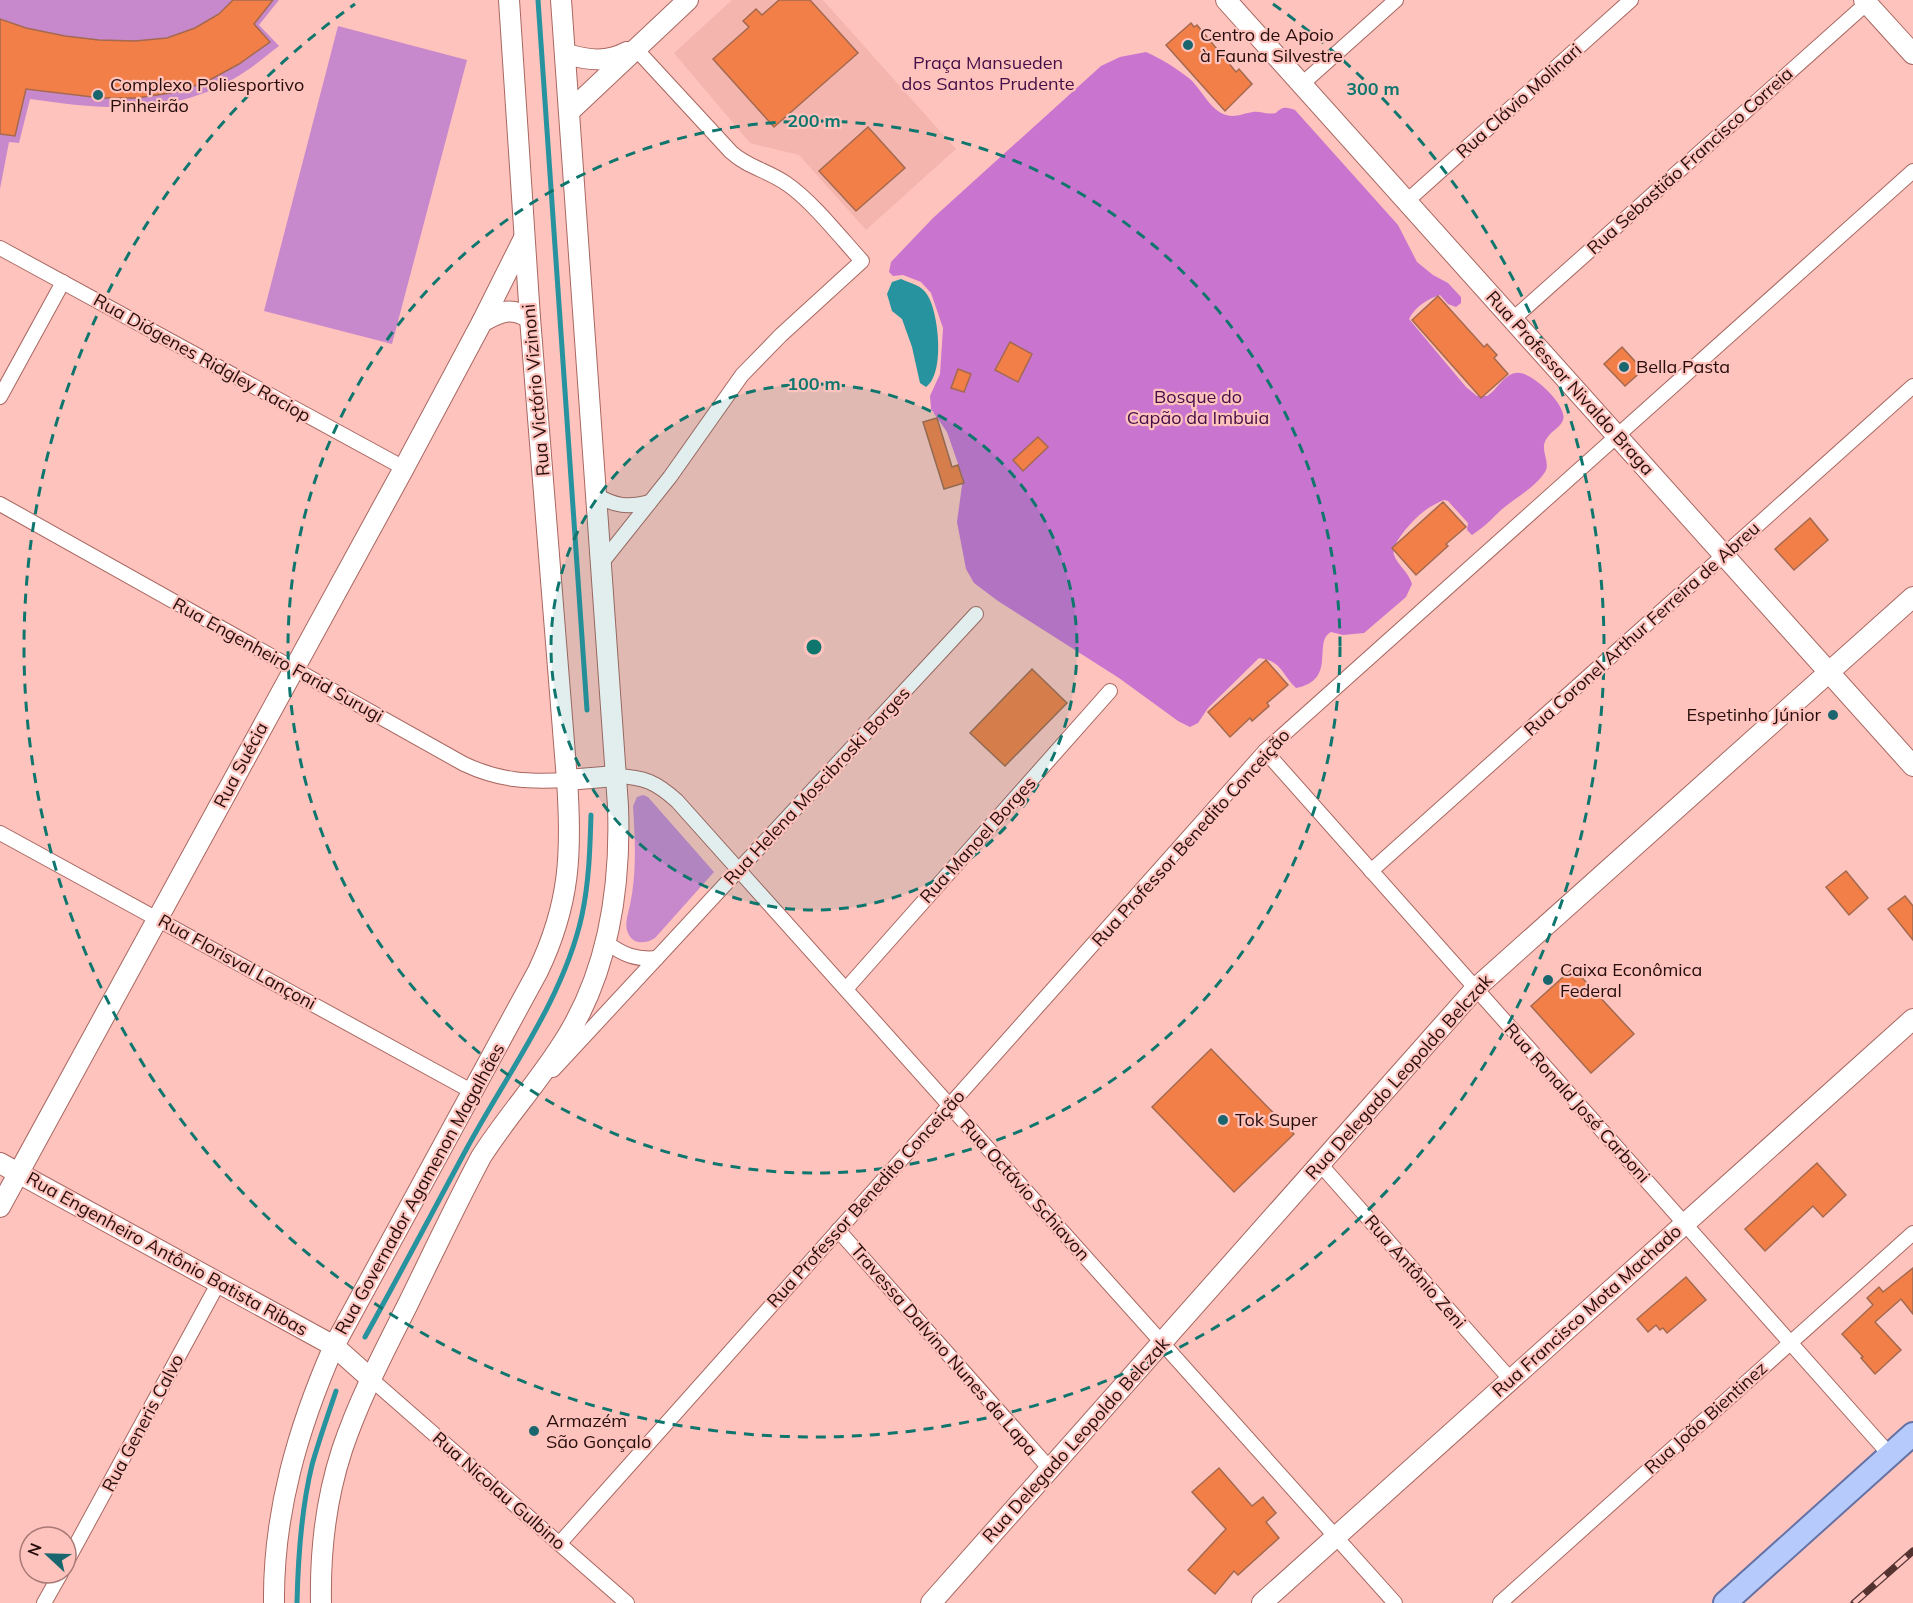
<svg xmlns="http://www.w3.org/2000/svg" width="1913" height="1603" viewBox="0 0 1913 1603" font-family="Mulish,sans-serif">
  <rect width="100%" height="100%" fill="#fec3bd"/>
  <path fill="#f5b5af" d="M732 0H823L956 149 866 230 799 155 750 143 674 53Z"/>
  <g fill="#c889cc">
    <path d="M0 0H279L259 25 279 46C268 54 257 64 246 71 179 117 105 110 30 99L19 143 9 142 0 189Z"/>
    <path d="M338 26 467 60 392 344 264 311Z"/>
    <path d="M643 795 648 797 714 872 655 938C646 944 633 945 628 933 624 925 628 914 630 905 637 872 635 839 633 806L637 797Z"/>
  </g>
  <path fill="#c974ce" d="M1146 52C1162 59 1176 68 1190 79 1201 89 1211 111 1226 115 1236 118 1244 113 1253 112 1261 111 1265 115 1276 113 1282 106 1287 107 1295 110L1398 225 1417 262 1433 275 1448 283 1461 297V303L1456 307 1448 304 1440 295C1427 299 1415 307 1409 319L1466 387 1477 396C1478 396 1486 396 1487 396 1498 390 1505 371 1520 373 1534 374 1568 406 1563 420 1560 429 1547 432 1544 445 1543 455 1550 464 1545 472 1534 489 1514 498 1500 511 1491 520 1483 528 1472 535L1467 530 1468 523 1448 501 1444 500C1437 503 1429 507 1423 512 1414 519 1390 544 1394 555 1398 566 1408 571 1412 584L1406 597 1364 633 1343 635 1331 632C1312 642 1338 680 1296 688 1282 675 1282 661 1259 658L1208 708 1198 723 1190 727 1178 721 1119 678 998 601 974 583 966 569 957 522 963 478 947 432 931 409 930 396 940 374 943 328 931 293 921 282 903 275 893 276 889 272 891 262 933 218 1101 66 1120 57Z"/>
  <path fill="#27939e" d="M901 279C912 284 922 285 928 296 939 315 945 374 926 387L920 383 912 347 902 319 892 311 887 294 892 282Z"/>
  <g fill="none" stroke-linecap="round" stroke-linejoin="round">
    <g stroke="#27939e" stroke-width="5">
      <path d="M538 0 587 710"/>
      <path d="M365 1337C400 1274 433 1211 467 1148 507 1074 564 998 582 915 589 882 590 849 591 815"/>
      <path d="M297 1603C298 1557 301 1510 312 1465 319 1440 328 1415 336 1391"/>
    </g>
  </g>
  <g fill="#f27f48" stroke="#a4694e" stroke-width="1.5">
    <path d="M233 0H273L254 24 270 42 239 64 204 83 170 93 137 98H101L26 89 15 136 0 134V19L26 28 65 36 99 40 135 41 167 38 195 28 219 14Z"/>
    <path d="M779 0H810L858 53 774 127 713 59 749 27 743 21 756 9 762 15Z"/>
    <path d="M1191 23 1194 27 1197 25 1236 72 1239 69 1252 84 1225 111 1166 45Z"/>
    <path d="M868 127 905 168 856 211 819 171Z"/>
    <path d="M1438 296 1484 347 1487 344 1497 355 1494 358 1508 374 1481 398 1412 320Z"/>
    <path d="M1010 342 1032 354 1018 382 995 370Z"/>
    <path d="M1622 347 1643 370 1625 386 1604 364Z"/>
    <path d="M958 369 971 374 964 392 951 388Z"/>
    <path d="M937 418 952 467 958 465 964 483 944 489 923 422Z"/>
    <path d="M1038 437 1048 447 1023 471 1013 460Z"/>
    <path d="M1443 502 1466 527 1446 544 1448 546 1416 575 1392 548Z"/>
    <path d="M1810 518 1828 540 1794 570 1775 549Z"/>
    <path d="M1266 660 1288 685 1267 703 1269 706 1252 721 1250 718 1230 737 1208 712Z"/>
    <path d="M1032 669 1067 703 1005 766 970 733Z"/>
    <path d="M1846 871 1868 898 1849 915 1826 887Z"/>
    <path d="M1905 896 1913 906V940L1888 909Z"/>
    <path d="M1573 968 1634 1034 1591 1073 1531 1006Z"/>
    <path d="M1211 1049 1294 1134 1234 1192 1152 1107Z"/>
    <path d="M1817 1163 1846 1195 1823 1217 1813 1206 1765 1251 1745 1229Z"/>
    <path d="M1913 1268V1314L1901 1299 1875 1322 1901 1350 1875 1374 1861 1358 1863 1357 1842 1334 1873 1305 1867 1298 1879 1287 1883 1292Z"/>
    <path d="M1686 1277 1706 1300 1667 1333 1663 1328 1660 1330 1656 1325 1648 1332 1637 1319Z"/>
    <path d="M1219 1468 1252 1506 1263 1497 1276 1513 1266 1522 1279 1538 1238 1575 1234 1571 1215 1594 1188 1570 1226 1529 1192 1492Z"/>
  </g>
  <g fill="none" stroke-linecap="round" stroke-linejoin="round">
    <g stroke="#a86761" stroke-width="16">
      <g id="street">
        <path d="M1302 84 1396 0"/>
        <path d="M1407 201 1631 0"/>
        <path d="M0 248 404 468"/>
        <path d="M1513 319 1867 3"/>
        <path d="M0 397 63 282"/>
        <path d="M596 495C615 506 628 508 650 502"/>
        <path d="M0 504 464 764C500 781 528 782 567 780"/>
        <path d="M600 565 670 477 742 375 781 335 862 261C841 238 812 201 787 184 769 171 747 167 731 152L635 48"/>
        <path d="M1265 751 1890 1455"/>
        <path d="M616 776C644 777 656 782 677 801L1395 1603"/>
        <path d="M0 833 473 1092"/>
        <path d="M1371 871 1913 386"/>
        <path d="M606 942C623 955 636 960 657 958"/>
        <path d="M846 989 1110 691"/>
        <path d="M553 1070 976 614"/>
        <path d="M1320 1164 1511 1380"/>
        <path d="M838 1230 1050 1469"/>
        <path d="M371 1379 627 1603"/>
        <path d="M559 1544 1265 751 1913 171"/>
        <path d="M66 1563 219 1282"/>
        <path d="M44 1603 61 1573"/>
        <path d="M1500 1603 1913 1233"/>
      </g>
    </g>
    <g stroke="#a86761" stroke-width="22">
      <g id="secondary">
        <path d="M1226 0 1913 766"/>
        <path d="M1864 0 1913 54"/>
        <path d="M566 54C588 60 607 63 627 52"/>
        <path d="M570 111 688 0"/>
        <path d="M482 322C500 311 511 307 530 318"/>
        <path d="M567 780 616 776"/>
        <path d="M0 1163 334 1346 371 1379"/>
        <path d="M0 1207 404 468 482 322 524 238"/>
        <path d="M274 1603C273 1513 298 1428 334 1346L538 971C570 904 572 853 567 780L530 318 509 0"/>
        <path d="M321 1603C320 1552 326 1499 342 1450 359 1399 384 1352 408 1304 432 1255 455 1206 481 1157 505 1119 536 1085 561 1046 608 975 621 889 618 806L561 0"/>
        <path d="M931 1603 1476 988 1913 597"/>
        <path d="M1262 1603 1913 1019"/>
      </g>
    </g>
    <g stroke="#6472a5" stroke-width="26">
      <path id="primary" d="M1725 1603 1913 1434"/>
    </g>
    <use href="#street" stroke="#fff" stroke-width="14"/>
    <use href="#secondary" stroke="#fff" stroke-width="20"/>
    <use href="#primary" stroke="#b6cbfb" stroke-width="22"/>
    <g stroke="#543331" stroke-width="7">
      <path id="rail" d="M1854 1603 1913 1551"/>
    </g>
    <use href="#rail" stroke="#fec3bd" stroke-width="4.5" stroke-dasharray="14" stroke-linecap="butt"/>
  </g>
  <circle cx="814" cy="647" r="263" fill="#0f766e" fill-opacity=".12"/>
  <g fill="none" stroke="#0f766e" stroke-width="3" stroke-dasharray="10 8">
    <circle cx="814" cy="647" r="263"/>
    <circle cx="814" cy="647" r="526"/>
    <path d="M1273 4A790 790 0 1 1 355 4"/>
  </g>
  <g fill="#1a666e" stroke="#fec3bd" stroke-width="2">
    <circle cx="1188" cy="45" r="6"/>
    <circle cx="98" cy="95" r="6"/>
    <circle cx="1624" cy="367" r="6"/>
    <circle cx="1833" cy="715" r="6"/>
    <circle cx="1548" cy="980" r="6"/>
    <circle cx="1223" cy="1120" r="6"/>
    <circle cx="534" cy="1431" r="6"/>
  </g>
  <g text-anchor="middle" stroke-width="4.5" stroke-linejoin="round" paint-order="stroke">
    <g font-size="18" fill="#270d0c" stroke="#fec3bd" text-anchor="start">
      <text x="1200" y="41">Centro de Apoio<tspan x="1200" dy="21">à Fauna Silvestre</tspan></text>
      <text x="110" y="91">Complexo Poliesportivo<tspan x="110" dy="21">Pinheirão</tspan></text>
      <text x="1636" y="373">Bella Pasta</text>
      <text x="1821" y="721" text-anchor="end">Espetinho Júnior</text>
      <text x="1560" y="976">Caixa Econômica<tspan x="1560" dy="21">Federal</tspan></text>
      <text x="1235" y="1126">Tok Super</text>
      <text x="546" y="1427">Armazém<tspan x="546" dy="21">São Gonçalo</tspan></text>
    </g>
    <g font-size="18" fill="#430d47" stroke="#fec3bd">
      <text x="988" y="69">Praça Mansueden<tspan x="988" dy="21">dos Santos Prudente</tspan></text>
      <text x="1198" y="403">Bosque do<tspan x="1198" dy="21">Capão da Imbuia</tspan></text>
    </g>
    <g font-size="18" fill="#270d0c" stroke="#fec3bd">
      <text transform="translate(1519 101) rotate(-42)" y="6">Rua Clávio Molinari</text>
      <text transform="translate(1690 161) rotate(-42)" y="6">Rua Sebastião Francisco Correia</text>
      <text transform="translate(202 358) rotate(29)" y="6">Rua Diógenes Ridgley Raciop</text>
      <text transform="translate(1570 383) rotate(48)" y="6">Rua Professor Nivaldo Braga</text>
      <text transform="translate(536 390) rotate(-95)" y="6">Rua Victório Vizinoni</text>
      <text transform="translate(1642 629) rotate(-42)" y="6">Rua Coronel Arthur Ferreira de Abreu</text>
      <text transform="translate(278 660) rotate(29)" y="6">Rua Engenheiro Farid Surugi</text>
      <text transform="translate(241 765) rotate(-62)" y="6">Rua Suécia</text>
      <text transform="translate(817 786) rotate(-47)" y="6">Rua Helena Moscibroski Borges</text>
      <text transform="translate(1191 838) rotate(-48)" y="6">Rua Professor Benedito Conceição</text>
      <text transform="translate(978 840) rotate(-48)" y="6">Rua Manoel Borges</text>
      <text transform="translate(237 962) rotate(29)" y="6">Rua Florisval Lançoni</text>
      <text transform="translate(1399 1077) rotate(-48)" y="6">Rua Delegado Leopoldo Belczak</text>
      <text transform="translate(1577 1103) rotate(48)" y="6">Rua Ronald José Carboni</text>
      <text transform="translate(420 1189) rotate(-61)" y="6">Rua Governador Agamenon Magalhães</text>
      <text transform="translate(1025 1190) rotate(48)" y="6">Rua Octávio Schiavon</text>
      <text transform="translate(866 1199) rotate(-48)" y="6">Rua Professor Benedito Conceição</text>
      <text transform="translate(167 1254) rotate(29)" y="6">Rua Engenheiro Antônio Batista Ribas</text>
      <text transform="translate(1415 1272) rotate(49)" y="6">Rua Antônio Zeni</text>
      <text transform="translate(1587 1311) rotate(-42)" y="6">Rua Francisco Mota Machado</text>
      <text transform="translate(944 1350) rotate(49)" y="6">Travessa Dalvino Nunes da Lapa</text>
      <text transform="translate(1706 1418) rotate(-42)" y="6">Rua João Bientinez</text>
      <text transform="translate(143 1423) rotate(-62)" y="6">Rua Generis Calvo</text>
      <text transform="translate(1076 1440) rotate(-48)" y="6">Rua Delegado Leopoldo Belczak</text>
      <text transform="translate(499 1491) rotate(41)" y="6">Rua Nicolau Gulbino</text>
    </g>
  </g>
  <circle cx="814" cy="647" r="9" fill="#0f766e" stroke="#fec3bd" stroke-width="3"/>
  <g font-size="18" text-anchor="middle" font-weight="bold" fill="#0f766e" stroke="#fec3bd" stroke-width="4.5" stroke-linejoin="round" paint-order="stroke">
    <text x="1373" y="95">300 m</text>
    <text x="814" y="127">200 m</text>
    <text x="814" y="390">100 m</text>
  </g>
  <g transform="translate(48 1555) rotate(292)"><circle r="28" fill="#fec3bd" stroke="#a87a76" stroke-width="1.5"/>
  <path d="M0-4.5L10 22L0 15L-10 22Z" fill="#1a666e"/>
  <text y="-9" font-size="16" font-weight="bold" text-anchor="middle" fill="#270d0c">N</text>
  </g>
</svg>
